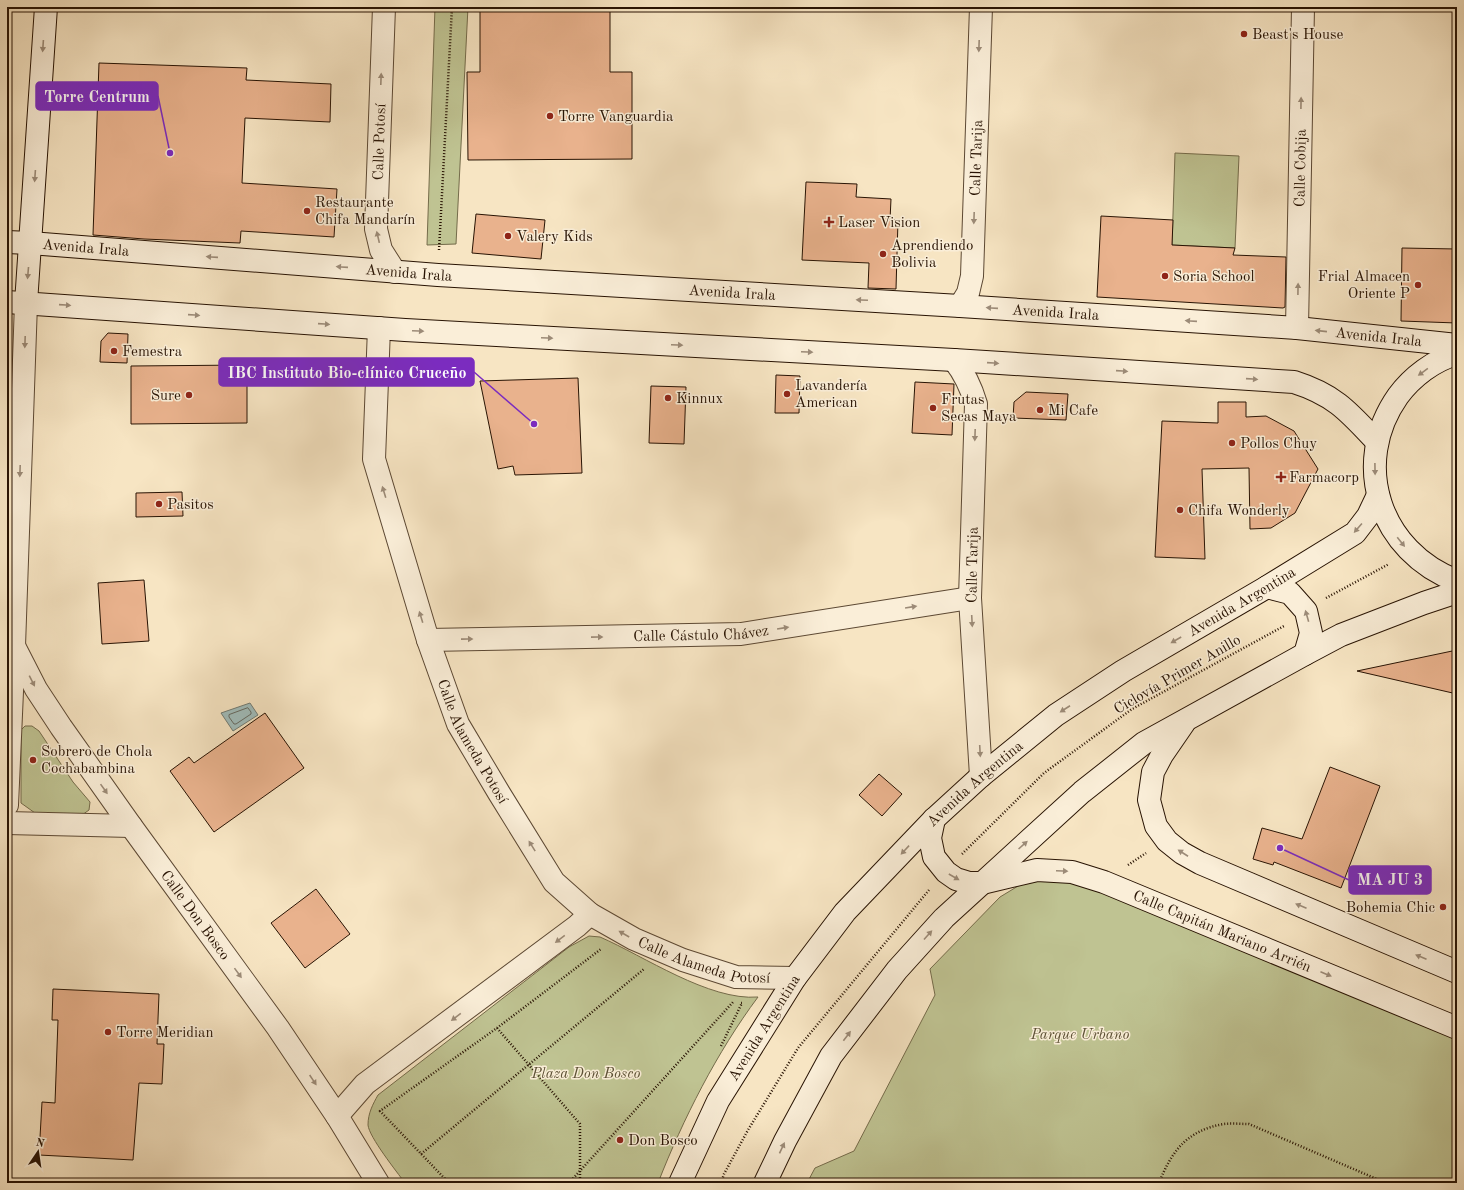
<svg xmlns="http://www.w3.org/2000/svg" width="1464" height="1190" viewBox="0 0 1464 1190" font-family="'Old Standard TT',serif">
  <rect width="100%" height="100%" fill="#f7e5c3"/>
  <filter id="stains"><feTurbulence type="fractalNoise" baseFrequency=".005" numOctaves="4"/><feColorMatrix values="0 0 0 0 .2 0 0 0 0 .09 0 0 0 0 .02 0 0 0 .5 -.17"/></filter>
  <radialGradient id="worn" r=".72"><stop offset=".6" stop-color="#630" stop-opacity="0"/><stop offset="1" stop-color="#630" stop-opacity=".3"/></radialGradient>
  <g fill="#bfc392" stroke="#746b4a">
    <path d="M435 7H468L456 244 427 245Z"/>
    <path d="M1175 153 1239 156 1235 248 1172 245Z"/>
    <path d="M25 726H32L39 731 73 782 90 802 89 810 82 815 35 813 21 803V730Z"/>
    <path d="M1064 873 1457 1030V1183H807L815 1168 854 1151 935 995 930 969 1000 897 1028 880Z"/>
    <path d="M589 936 600 937C644 956 709 1001 758 997 717 1052 683 1119 658 1183H405C397 1172 369 1137 368 1125 368 1113 373 1104 378 1095L569 947Z"/>
  </g>
  <path fill="#a0bdbc" stroke="#707972" d="M250 703 258 715 233 731 221 713Z"/>
  <g fill="none" stroke-linecap="round" stroke-linejoin="round">
    <path stroke="#646860" stroke-width="1" d="M248 708 251 712V714L236 724H234L229 717V715Z"/>
  </g>
  <g fill="#e9b28d" stroke="#281303">
    <path d="M480 7H610V72H632V159L468 160 467 72H480Z"/>
    <path d="M99 63 247 68 246 80 331 84 330 122 245 118 242 183 337 189 334 237 241 231 240 243 144 239 93 235Z"/>
    <path d="M806 182 857 184 856 197 891 199 890 220H898L896 289 868 288 869 263 802 260Z"/>
    <path d="M476 214 545 220 541 259 472 253Z"/>
    <path d="M1101 216 1173 220 1172 245 1235 248 1233 255 1286 257 1285 307 1283 308 1097 297Z"/>
    <path d="M1402 248 1457 249V323L1401 321Z"/>
    <path d="M108 333 128 334 127 363 100 362 101 341Z"/>
    <path d="M247 365V423L131 424V366Z"/>
    <path d="M776 375 800 376 799 413H775Z"/>
    <path d="M578 378 582 473 515 475 513 466 498 469 480 381Z"/>
    <path d="M915 382 954 384 952 435 912 433Z"/>
    <path d="M651 386 686 387 684 444 649 443Z"/>
    <path d="M1026 392 1068 394 1066 420 1013 418 1014 402Z"/>
    <path d="M1218 402H1246V417L1266 416 1294 431 1318 469 1295 513 1271 528 1250 529 1249 468 1202 469 1205 559 1155 557 1162 421 1218 423Z"/>
    <path d="M182 492 183 516 136 517V493Z"/>
    <path d="M144 580 149 641 102 644 98 583Z"/>
    <path d="M1457 650V694L1357 671Z"/>
    <path d="M265 713 304 768 214 832 170 771 189 757 194 763Z"/>
    <path d="M1330 767 1380 786 1341 888 1274 862 1273 865 1253 859 1262 828 1302 839Z"/>
    <path d="M879 774 902 794 882 816 859 795Z"/>
    <path d="M316 889 350 934 305 968 271 923Z"/>
    <path d="M53 989 159 994 157 1044H164L162 1084 139 1083 133 1160 39 1155 42 1102 55 1103 58 1020H52Z"/>
  </g>
  <g fill="none" stroke-linecap="round" stroke-linejoin="round">
    <g stroke="#5c4833" stroke-width="24">
      <g id="street">
        <path d="M384 7 376 229 381 250 395 272"/>
        <path id="s1" d="M960 306 968 293 972 276 981 7"/>
        <path id="s2" d="M379 328 374 459 428 640 458 724 499 793 554 882 590 914 634 939 683 960 736 977 795 978"/>
        <path id="s3" d="M1297 328 1303 7"/>
        <path d="M954 360C965 374 971 387 976 404L970 598 981 776"/>
        <path id="s4" d="M428 640 741 634 970 598"/>
        <path id="s5" d="M14 646 36 689 61 727 131 826 278 1028 337 1116 378 1183"/>
        <path d="M7 805 14 646 26 303"/>
        <path d="M7 823 131 826"/>
        <path d="M337 1116 365 1084 577 926 590 914"/>
      </g>
    </g>
    <g stroke="#281303" stroke-width="24">
      <g id="secondary">
        <path id="s6" d="M7 242 30 243 438 275 960 306 1297 328 1457 345"/>
        <path d="M7 302 405 330 954 360 1294 382C1335 395 1349 412 1377 442"/>
        <path d="M26 303 46 7"/>
        <path d="M1457 354C1434 360 1412 377 1398 396 1350 464 1380 552 1457 581"/>
        <path d="M1267 587 1290 593 1306 611 1311 633 1305 654"/>
        <path d="M1184 723 1162 755 1153 772 1149 800 1156 826 1167 841 1182 853 1200 863 1457 972"/>
        <path id="s7" d="M934 819 930 838 934 857 946 872 956 879 969 883H982L1037 870 1072 872 1104 882 1457 1028"/>
        <path id="s8" d="M680 1183 718 1101 795 978 845 912 934 819 981 776 1056 715 1123 671 1267 587 1355 533 1368 516 1378 495"/>
        <path d="M765 1183 785 1141 831 1056 897 970 944 918 1082 792 1144 743 1305 654 1341 635 1424 603 1457 592"/>
      </g>
    </g>
    <g stroke="#281303" stroke-width="2.5" stroke-dasharray="1 2" stroke-linecap="butt">
      <path d="M439 250 452 7"/>
      <path d="M1326 598 1389 564"/>
      <path d="M962 854 1044 773 1132 709 1284 626"/>
      <path d="M1128 865 1146 853"/>
      <path d="M497 1028 580 1124V1183"/>
      <path d="M721 1046 742 1003H741"/>
      <path d="M421 1154 644 969"/>
      <path d="M449 1183 380 1111 497 1028 601 949"/>
      <path d="M569 1183 734 1001"/>
      <path d="M721 1183 724 1174 748 1130 798 1048 929 890"/>
      <path d="M1159 1183C1172 1150 1188 1130 1224 1124 1232 1123 1241 1124 1249 1124L1386 1183"/>
    </g>
    <use href="#street" stroke="#faeed8" stroke-width="22"/>
    <use href="#secondary" stroke="#faeed8" stroke-width="22"/>
  </g>
  <defs><path id="oneway-solid" d="M-6-.8H1V-3.2L6.5 0L1 3.2V.8H-6Z"/></defs>
  <g fill="#9c8b78">
    <use href="#oneway-solid" transform="translate(43 46) rotate(94)"/>
    <use href="#oneway-solid" transform="translate(979 46) rotate(92)"/>
    <use href="#oneway-solid" transform="translate(381 79) rotate(-88)"/>
    <use href="#oneway-solid" transform="translate(1301 103) rotate(-89)"/>
    <use href="#oneway-solid" transform="translate(35 176) rotate(94)"/>
    <use href="#oneway-solid" transform="translate(974 218) rotate(92)"/>
    <use href="#oneway-solid" transform="translate(378 237) rotate(-103)"/>
    <use href="#oneway-solid" transform="translate(212 257) rotate(-176)"/>
    <use href="#oneway-solid" transform="translate(342 267) rotate(-176)"/>
    <use href="#oneway-solid" transform="translate(28 273) rotate(95)"/>
    <use href="#oneway-solid" transform="translate(1298 289) rotate(-89)"/>
    <use href="#oneway-solid" transform="translate(862 300) rotate(-177)"/>
    <use href="#oneway-solid" transform="translate(65 305) rotate(4)"/>
    <use href="#oneway-solid" transform="translate(992 308) rotate(-176)"/>
    <use href="#oneway-solid" transform="translate(194 315) rotate(4)"/>
    <use href="#oneway-solid" transform="translate(1191 321) rotate(-176)"/>
    <use href="#oneway-solid" transform="translate(324 324) rotate(4)"/>
    <use href="#oneway-solid" transform="translate(418 331) rotate(3)"/>
    <use href="#oneway-solid" transform="translate(1321 331) rotate(-174)"/>
    <use href="#oneway-solid" transform="translate(547 338) rotate(3)"/>
    <use href="#oneway-solid" transform="translate(25 342) rotate(92)"/>
    <use href="#oneway-solid" transform="translate(677 345) rotate(3)"/>
    <use href="#oneway-solid" transform="translate(807 352) rotate(3)"/>
    <use href="#oneway-solid" transform="translate(993 363) rotate(4)"/>
    <use href="#oneway-solid" transform="translate(1122 371) rotate(4)"/>
    <use href="#oneway-solid" transform="translate(1423 372) rotate(144)"/>
    <use href="#oneway-solid" transform="translate(1252 379) rotate(4)"/>
    <use href="#oneway-solid" transform="translate(975 435) rotate(92)"/>
    <use href="#oneway-solid" transform="translate(1375 469) rotate(89)"/>
    <use href="#oneway-solid" transform="translate(20 471) rotate(92)"/>
    <use href="#oneway-solid" transform="translate(384 492) rotate(-107)"/>
    <use href="#oneway-solid" transform="translate(1358 528) rotate(131)"/>
    <use href="#oneway-solid" transform="translate(1401 542) rotate(51)"/>
    <use href="#oneway-solid" transform="translate(911 607) rotate(-9)"/>
    <use href="#oneway-solid" transform="translate(1307 616) rotate(-106)"/>
    <use href="#oneway-solid" transform="translate(421 617) rotate(-107)"/>
    <use href="#oneway-solid" transform="translate(972 621) rotate(87)"/>
    <use href="#oneway-solid" transform="translate(783 628) rotate(-9)"/>
    <use href="#oneway-solid" transform="translate(597 637) rotate(-1)"/>
    <use href="#oneway-solid" transform="translate(467 639) rotate(-1)"/>
    <use href="#oneway-solid" transform="translate(1176 640) rotate(150)"/>
    <use href="#oneway-solid" transform="translate(32 681) rotate(63)"/>
    <use href="#oneway-solid" transform="translate(1065 709) rotate(147)"/>
    <use href="#oneway-solid" transform="translate(980 751) rotate(87)"/>
    <use href="#oneway-solid" transform="translate(104 789) rotate(55)"/>
    <use href="#oneway-solid" transform="translate(1023 845) rotate(-42)"/>
    <use href="#oneway-solid" transform="translate(532 846) rotate(-122)"/>
    <use href="#oneway-solid" transform="translate(905 850) rotate(133)"/>
    <use href="#oneway-solid" transform="translate(1183 853) rotate(-147)"/>
    <use href="#oneway-solid" transform="translate(1062 871) rotate(2)"/>
    <use href="#oneway-solid" transform="translate(954 877) rotate(30)"/>
    <use href="#oneway-solid" transform="translate(1301 906) rotate(-157)"/>
    <use href="#oneway-solid" transform="translate(624 934) rotate(-150)"/>
    <use href="#oneway-solid" transform="translate(928 935) rotate(-48)"/>
    <use href="#oneway-solid" transform="translate(560 939) rotate(143)"/>
    <use href="#oneway-solid" transform="translate(1421 957) rotate(-157)"/>
    <use href="#oneway-solid" transform="translate(238 973) rotate(54)"/>
    <use href="#oneway-solid" transform="translate(1326 974) rotate(23)"/>
    <use href="#oneway-solid" transform="translate(456 1017) rotate(143)"/>
    <use href="#oneway-solid" transform="translate(847 1036) rotate(-53)"/>
    <use href="#oneway-solid" transform="translate(313 1080) rotate(56)"/>
    <use href="#oneway-solid" transform="translate(782 1148) rotate(-65)"/>
  </g>
  <g fill="#8f2418" stroke="#faeed8" stroke-width="1.5">
    <circle cx="1244" cy="34" r="4"/>
    <circle cx="550" cy="116" r="4"/>
    <circle cx="307" cy="211" r="4"/>
    <path d="M827 216h4v4h4v4h-4v4h-4v-4h-4v-4h4z"/>
    <circle cx="508" cy="236" r="4"/>
    <circle cx="883" cy="254" r="4"/>
    <circle cx="1165" cy="276" r="4"/>
    <circle cx="1418" cy="285" r="4"/>
    <circle cx="114" cy="351" r="4"/>
    <circle cx="787" cy="394" r="4"/>
    <circle cx="189" cy="395" r="4"/>
    <circle cx="668" cy="398" r="4"/>
    <circle cx="933" cy="408" r="4"/>
    <circle cx="1040" cy="410" r="4"/>
    <circle cx="1232" cy="443" r="4"/>
    <path d="M1279 471h4v4h4v4h-4v4h-4v-4h-4v-4h4z"/>
    <circle cx="159" cy="504" r="4"/>
    <circle cx="1180" cy="510" r="4"/>
    <circle cx="33" cy="760" r="4"/>
    <circle cx="1443" cy="907" r="4"/>
    <circle cx="108" cy="1032" r="4"/>
    <circle cx="620" cy="1140" r="4"/>
  </g>
  <g text-anchor="middle" stroke-width="3" stroke-linejoin="round" paint-order="stroke">
    <g font-size="15" fill="#281303" stroke="#faeed8" text-anchor="start">
      <text x="1252" y="39">Beast's House</text>
      <text x="558" y="121">Torre Vanguardia</text>
      <text x="315" y="207">Restaurante<tspan x="315" dy="17">Chifa Mandarín</tspan></text>
      <text x="838" y="227">Laser Vision</text>
      <text x="516" y="241">Valery Kids</text>
      <text x="891" y="250">Aprendiendo<tspan x="891" dy="17">Bolivia</tspan></text>
      <text x="1173" y="281">Soria School</text>
      <text x="1410" y="281" text-anchor="end">Frial Almacen<tspan x="1410" dy="17">Oriente P</tspan></text>
      <text x="122" y="356">Femestra</text>
      <text x="795" y="390">Lavandería<tspan x="795" dy="17">American</tspan></text>
      <text x="181" y="400" text-anchor="end">Sure</text>
      <text x="676" y="403">Kinnux</text>
      <text x="941" y="404">Frutas<tspan x="941" dy="17">Secas Maya</tspan></text>
      <text x="1048" y="415">Mi Cafe</text>
      <text x="1240" y="448">Pollos Chuy</text>
      <text x="1289" y="482">Farmacorp</text>
      <text x="167" y="509">Pasitos</text>
      <text x="1188" y="515">Chifa Wonderly</text>
      <text x="41" y="756">Sobrero de Chola<tspan x="41" dy="17">Cochabambina</tspan></text>
      <text x="1435" y="912" text-anchor="end">Bohemia Chic</text>
      <text x="116" y="1037">Torre Meridian</text>
      <text x="628" y="1145">Don Bosco</text>
    </g>
    <g font-size="15" fill="#281303" stroke="#faeed8">
      <text transform="translate(379 142) rotate(-88)" y="5">Calle Potosí</text>
      <text dy="5" stroke="none"><textPath href="#s1" startOffset="151">Calle Tarija</textPath></text>
      <text dy="5" stroke="none"><textPath href="#s3" startOffset="160">Calle Cobija</textPath></text>
      <text dy="5" stroke="none"><textPath href="#s6" startOffset="79">Avenida Irala</textPath></text>
      <text dy="5" stroke="none"><textPath href="#s6" startOffset="403">Avenida Irala</textPath></text>
      <text dy="5" stroke="none"><textPath href="#s6" startOffset="727">Avenida Irala</textPath></text>
      <text dy="5" stroke="none"><textPath href="#s6" startOffset="1051">Avenida Irala</textPath></text>
      <text dy="5" stroke="none"><textPath href="#s6" startOffset="1375">Avenida Irala</textPath></text>
      <text transform="translate(972 565) rotate(-89)" y="5">Calle Tarija</text>
      <text dy="5" stroke="none"><textPath href="#s8" startOffset="825">Avenida Argentina</textPath></text>
      <text dy="5" stroke="none"><textPath href="#s4" startOffset="273">Calle Cástulo Chávez</textPath></text>
      <text transform="translate(1177 674) rotate(-30)" y="5">Ciclovía Primer Anillo</text>
      <text dy="5" stroke="none"><textPath href="#s2" startOffset="431">Calle Alameda Potosí</textPath></text>
      <text dy="5" stroke="none"><textPath href="#s8" startOffset="501">Avenida Argentina</textPath></text>
      <text dy="5" stroke="none"><textPath href="#s5" startOffset="325">Calle Don Bosco</textPath></text>
      <text dy="5" stroke="none"><textPath href="#s7" startOffset="350">Calle Capitán Mariano Arrién</textPath></text>
      <text dy="5" stroke="none"><textPath href="#s2" startOffset="767">Calle Alameda Potosí</textPath></text>
      <text dy="5" stroke="none"><textPath href="#s8" startOffset="177">Avenida Argentina</textPath></text>
    </g>
    <g font-size="15" font-style="italic" fill="#5d5135" stroke="#faeed8">
      <text x="1080" y="1039">Parque Urbano</text>
      <text x="586" y="1078">Plaza Don Bosco</text>
    </g>
  </g>
  <path fill="none" stroke="#7b2cbf" stroke-width="1.5" d="M170 153L158 96M534 424L474 372M1280 848L1349 880"/>
  <g fill="#7b2cbf" stroke="#faeed8" stroke-width="1.5">
    <circle cx="170" cy="153" r="4"/>
    <circle cx="534" cy="424" r="4"/>
    <circle cx="1280" cy="848" r="4"/>
  </g>
  <g fill="#7b2cbf" stroke="#7b2cbf" stroke-width="1.5">
    <rect x="36" y="82" width="122" height="28" rx="4"/>
    <rect x="219" y="358" width="255" height="28" rx="4"/>
    <rect x="1349" y="866" width="82" height="28" rx="4"/>
  </g>
  <g font-size="16" text-anchor="middle" font-weight="bold" fill="#fff">
    <text x="97" y="102">Torre Centrum</text>
    <text x="347" y="378">IBC Instituto Bio-clínico Cruceño</text>
    <text x="1390" y="885">MA JU 3</text>
  </g>
  <rect width="1464" height="1190" fill="none" stroke="#f7e5c3" stroke-width="24"/>
  <rect x="8" y="8" width="1448" height="1174" fill="none" stroke="#281303" stroke-width="2"/>
  <rect x="12" y="12" width="1440" height="1166" fill="none" stroke="#281303"/>
  <g transform="translate(38 1152) rotate(13)" stroke="#faeed8" stroke-width="3" paint-order="stroke">
  <path d="M0-3L7 15L0 10L-7 15Z" fill="#281303"/>
  <text y="-6" font-size="11" font-weight="bold" text-anchor="middle" fill="#281303">N</text>
  </g>
  <rect width="100%" height="100%" filter="url(#stains)"/>
  <rect width="100%" height="100%" fill="url(#worn)"/>
</svg>
